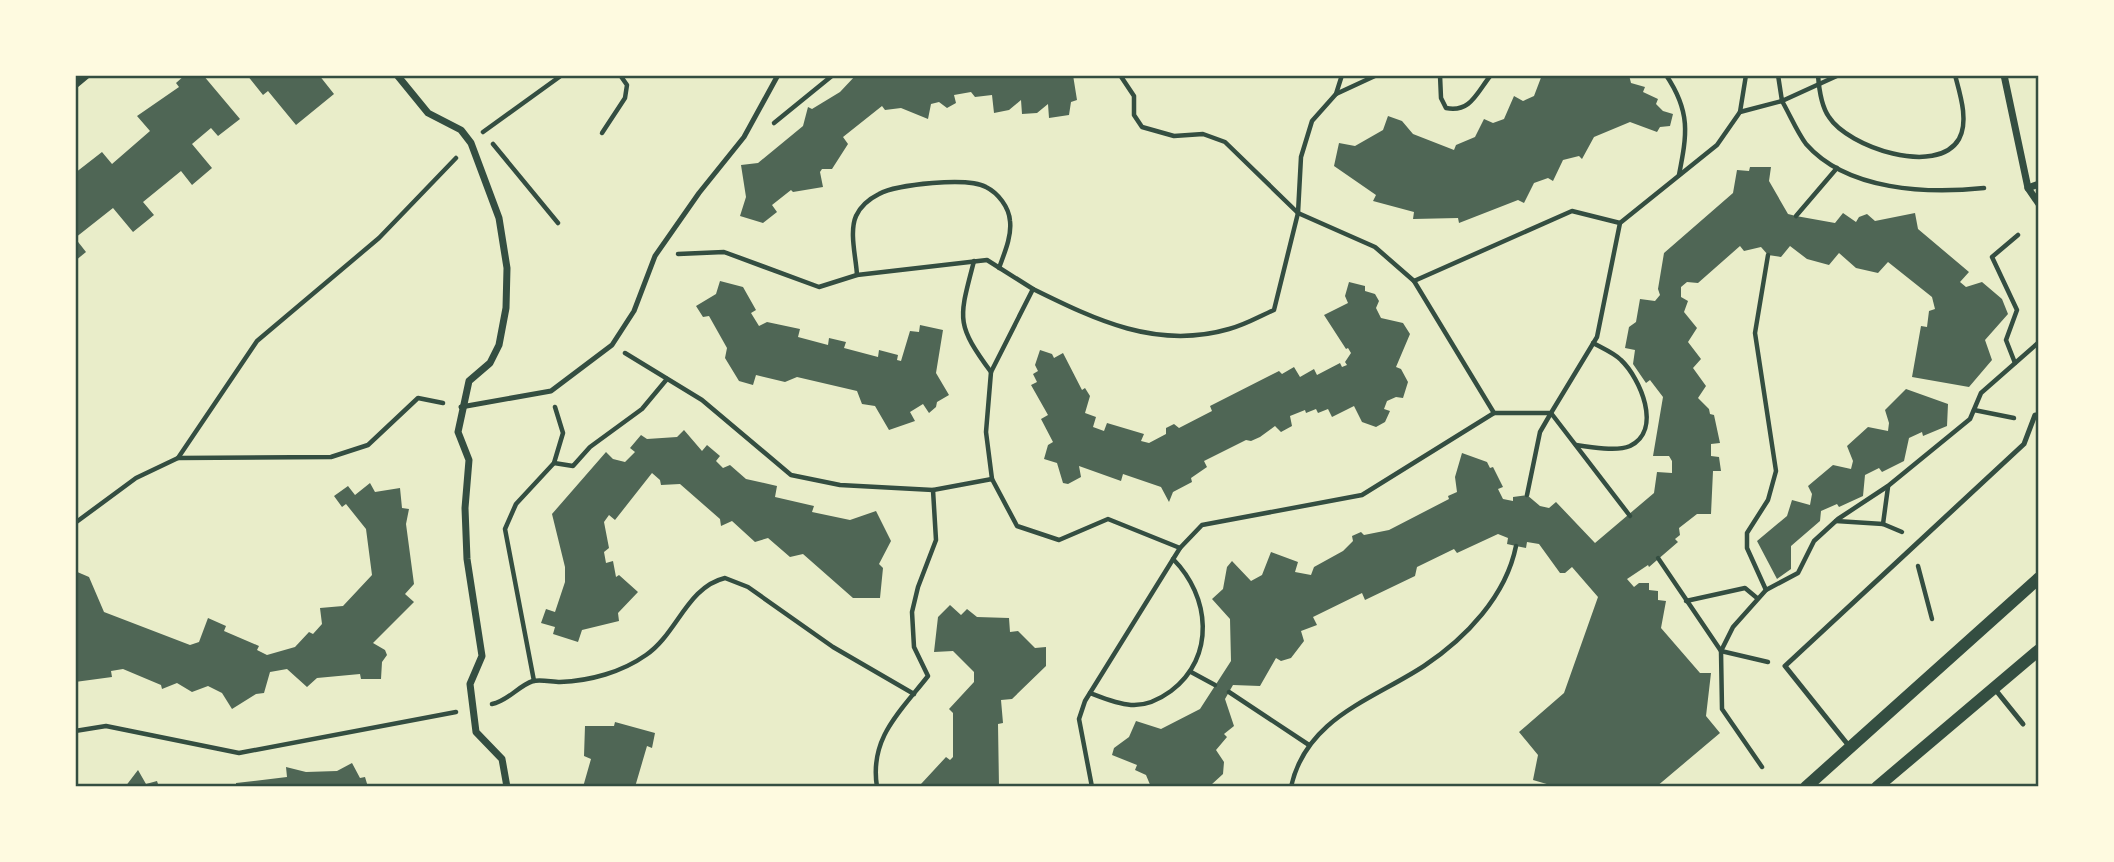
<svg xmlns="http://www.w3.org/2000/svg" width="2114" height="862" viewBox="0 0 2114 862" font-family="Arial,sans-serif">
  <rect width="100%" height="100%" fill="#e9edc9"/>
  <g fill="#4f6655">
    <path d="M185 75H203L240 119 218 136 211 128 192 144 212 168 192 185 181 171 143 202 154 215 133 232 113 208 75 238V173L102 152 112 164 150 131 137 116 179 87 176 83Z"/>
    <path d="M247 75H319L334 94 296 125 268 91 263 95Z"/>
    <path d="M856 75H1073L1077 100 1071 102 1069 115 1049 118 1048 104 1037 113 1022 114 1021 100 1009 110 994 113 992 95 975 97 971 92 954 95 956 103 947 108 939 102 931 104 928 119 901 108 885 110 882 106 843 137 848 144 832 169H822L820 172 823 187 793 192 791 190 772 205 777 212 763 223 740 216 746 197 741 165 758 163 803 126 808 107 812 109 840 92Z"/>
    <path d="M1542 75H1629L1631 83 1645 87 1643 92 1658 99 1656 104 1663 111 1673 114 1670 126 1660 127 1657 132 1630 122 1594 137 1582 159 1579 156 1563 160 1553 181 1548 178 1534 183 1524 203 1518 200 1459 223 1458 218 1413 219 1414 212 1373 201 1376 195 1334 166 1339 143 1355 146 1383 130 1388 116 1402 121 1413 134 1454 150 1456 145 1475 137 1484 119 1493 123 1504 119 1514 96 1523 101 1534 96Z"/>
    <path d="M1750 167H1771L1769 181 1788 214 1796 216 1835 223 1843 213 1856 222 1859 217 1867 214 1875 221 1915 213 1918 229 1969 272 1960 282 1966 287 1982 282 2002 299 2008 314 1985 340 1992 360 1969 387 1912 377 1921 326 1927 327 1929 311 1935 309 1932 297 1888 262 1878 273 1856 268 1839 253 1829 265 1807 259 1790 246 1781 257 1768 255 1761 247 1744 251 1740 246 1698 283 1687 282 1681 287V297L1688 301 1684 312 1697 328 1688 342 1701 359 1693 368 1706 386 1698 398 1709 409 1710 414 1714 415 1720 443 1711 444V456L1719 457 1721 471H1713L1711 514H1697L1679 528 1680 535 1675 539 1678 542 1649 567 1648 565 1627 579 1634 587 1639 583H1649V590L1658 591V600L1666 601 1661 628 1700 673H1711L1706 716 1720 733 1656 787H1557L1533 780 1538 755 1519 732 1564 693 1598 597 1572 567 1565 573H1560L1539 544 1527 542 1526 548 1516 546 1507 544 1508 538 1498 534 1457 553 1454 549 1417 567 1415 576 1365 600 1362 593 1313 617 1317 625 1301 631 1304 641 1291 658 1281 661 1276 658 1260 686 1233 685 1225 699 1234 726 1224 734 1227 737 1216 750 1224 762 1223 774 1211 785 1151 787 1146 775 1135 770 1137 765 1112 755 1114 748 1129 737 1136 721 1161 729 1200 709 1231 661 1230 619 1212 599 1223 589 1227 567 1232 561 1251 581 1262 575 1271 552 1298 562 1295 572 1311 575 1314 567 1343 551 1353 541 1352 536 1361 532 1364 535 1389 530 1449 499 1448 496 1457 492 1455 477 1462 453 1487 462 1490 468 1493 467 1503 487 1498 489 1503 499 1513 501V497L1527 495 1540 506 1549 508 1556 502 1595 543 1654 493 1657 472 1672 473V461L1669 456H1653L1663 397 1650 380 1646 383 1633 364 1635 350 1625 348 1629 327 1636 322 1640 299 1655 301 1660 295 1658 289 1664 253 1733 193 1737 170 1749 171Z"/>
    <path d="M75 238 86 252 75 261Z"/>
    <path d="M720 281 743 287 756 310 751 313 759 326 767 322 800 329 798 337 828 345 829 338 846 342 844 348 878 357 879 350 898 355 897 360 901 361 910 331 919 332 920 325 943 330 936 373 949 395 937 402 936 407 929 413 923 404 910 412 915 421 889 430 875 406 862 404 857 391 797 377 785 382 756 375 753 385 739 381 725 358 727 348 709 316 703 317 696 306 716 294Z"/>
    <path d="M1349 282 1365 286V291L1375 294 1379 301 1376 308 1381 318 1403 323 1410 334 1396 367 1401 369 1408 382 1403 398 1396 397 1387 401 1384 409 1390 411 1385 422 1376 427 1362 422 1354 406 1332 417 1328 409 1318 413 1316 409 1306 413 1305 410 1290 416 1292 426 1281 432 1275 426 1260 437 1251 441 1246 440 1204 461 1207 467 1191 478 1192 482 1173 492 1169 502 1161 487 1123 474 1121 481 1079 466 1081 477 1068 484 1063 483 1057 463 1044 459 1048 445 1053 442 1041 419 1048 415 1031 385 1037 382 1033 374 1038 371 1035 365 1040 350 1052 354 1054 358 1063 353 1082 390 1085 388 1090 396 1085 413 1096 417 1093 427 1104 431 1107 423 1144 434 1141 441 1149 443 1166 434V428L1174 424 1179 428 1212 411 1210 406 1279 371 1282 374 1294 367 1300 377 1314 369 1317 375 1340 363 1342 367 1347 365 1345 362 1351 353 1348 348 1346 349 1324 315 1348 303 1345 296Z"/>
    <path d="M1906 389 1948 404 1947 426 1923 436 1922 432 1909 438 1904 461 1882 472 1879 468 1865 475 1863 496 1839 507 1837 504 1821 511 1820 521 1791 546V569L1777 579 1757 541 1787 516 1792 500 1810 505 1812 494 1808 486 1833 465 1851 469 1853 461 1847 446 1868 427 1888 431 1889 423 1885 410Z"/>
    <path d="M684 430 702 451 707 445 720 456 716 461 723 468 730 465 746 479 777 486 775 497 814 506 812 512 850 520 876 511 891 541 879 564 883 568 880 598H853L803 554 790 557 768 538 755 542 732 521 721 526 720 519 680 484 661 485 660 480 652 473 615 520 609 515 604 522 609 548 604 552 606 563 613 561 616 577 619 575 638 592 618 613 619 621 582 630 578 642 553 634 555 627 541 623 546 609 555 612 565 582V567L552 514 606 452 613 459 625 462 635 452 630 448 641 435 647 439 677 437Z"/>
    <path d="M370 483 375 492 400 488 402 508 409 509 406 524 414 584 405 594 414 602 373 643 385 650 387 655 382 662 381 679H361L360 674 317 678 307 687 287 669 270 672 264 693 256 694 232 709 222 693 208 686 192 692 177 683 162 689 161 685 123 669 111 671 112 677 75 682V571L89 577 104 612 190 645 199 642 208 618 226 626 224 631 259 646 257 650 267 655 295 647 309 632 313 634 322 624 320 608 343 606 372 575 366 529 346 504 342 507 334 496 348 486 355 495Z"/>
    <path d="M950 605 961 615 967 609 977 617 1009 618 1010 632 1018 631 1035 648 1046 647V666L1012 699 1001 700 1003 723 998 724 999 787 921 784 946 757 950 760 953 757V713L949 709 974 682V672L953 651 934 652 938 617Z"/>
    <path d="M615 722 655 733 652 748 647 746 635 787H583L591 759 584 756 585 726H614Z"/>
    <path d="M352 763 360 778 365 777 368 787H236V783L287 777 286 767 306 772 337 771Z"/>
    <path d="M138 770 146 784 157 781 159 787H125Z"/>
  </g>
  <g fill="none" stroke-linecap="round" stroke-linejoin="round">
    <g stroke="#344e41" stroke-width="4.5">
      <path d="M1120 75 1134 96V115L1142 127 1174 136 1203 134 1225 142 1298 213 1375 247 1414 281 1494 413"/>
      <path d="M1440 75 1441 98 1446 108C1471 113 1477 92 1491 75"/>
      <path d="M1666 75C1691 112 1687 134 1679 175"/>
      <path d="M1778 75 1782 101 1839 75"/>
      <path d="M1818 75C1819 89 1821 106 1829 117 1848 147 1937 177 1959 139 1969 121 1960 94 1955 75"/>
      <path d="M1336 94 1377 75"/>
      <path d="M1740 112 1746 75"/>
      <path d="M774 123 833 75"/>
      <path d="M483 132 562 75"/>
      <path d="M602 133 625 98 627 85 620 75"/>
      <path d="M493 144 558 223"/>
      <path d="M1796 216 1837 168"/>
      <path d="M678 254 724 252 819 287 857 275 987 260 1033 289 991 372 986 432 992 479"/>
      <path d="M974 261C959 319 955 323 991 372"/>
      <path d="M857 275C856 257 849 232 856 216 861 205 869 199 879 194 897 184 968 177 986 187 998 193 1009 207 1010 221 1012 236 1004 254 999 268"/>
      <path d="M1414 281 1572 211 1620 223"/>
      <path d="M1033 289C1096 320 1157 350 1229 329 1245 325 1260 316 1274 310L1298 213 1301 157 1312 121 1336 94 1342 75"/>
      <path d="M625 353 702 400 791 475 840 485 933 490 992 479 1017 526 1059 540 1108 519 1180 548"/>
      <path d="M2015 363 2006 340 2017 310 1992 257 2018 235"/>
      <path d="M1974 410 2014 418"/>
      <path d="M1576 445C1592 447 1616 452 1630 446 1663 430 1640 378 1621 360 1614 353 1602 348 1593 343"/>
      <path d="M178 458 257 341 379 238 456 158"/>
      <path d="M554 463 573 466 590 447 642 409 667 379"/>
      <path d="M1527 495 1540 432 1551 413 1630 516"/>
      <path d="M1836 521 1883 524 1902 532"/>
      <path d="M75 523 136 478 178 458 331 457 368 445 418 398 443 403"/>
      <path d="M1883 524 1888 487"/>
      <path d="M1658 558 1721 651 1768 662"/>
      <path d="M1918 566 1932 619"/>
      <path d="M1766 590 1747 548V533L1768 500 1776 471 1755 333 1768 255"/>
      <path d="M1686 601 1745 588 1757 598"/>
      <path d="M1191 672 1215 685"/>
      <path d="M534 681 505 529 516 504 554 463 563 433 555 407"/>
      <path d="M1229 692 1309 745"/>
      <path d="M1090 693C1103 698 1117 704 1131 705 1145 706 1160 699 1171 691 1216 657 1210 596 1173 559"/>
      <path d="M492 704C508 701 518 686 533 681 541 679 552 682 560 682 590 681 622 672 646 655 677 634 687 587 725 578L748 587 833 647 914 694"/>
      <path d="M75 731 106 726 239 753 456 712"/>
      <path d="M1762 767 1722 709 1721 651 1733 627 1766 590 1798 573 1814 541 1838 519 1888 486 1970 419 1981 393 2039 342"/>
      <path d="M877 787C869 738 900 712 928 676L914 647 912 612 918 587 936 540 933 490"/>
      <path d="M1092 787 1079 719 1085 701 1180 548 1202 525 1362 495 1494 413H1551L1597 337 1620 223 1717 145 1740 112 1782 101C1790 115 1797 132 1806 144 1847 191 1928 194 1984 188"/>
      <path d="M1291 787C1306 718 1372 700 1424 666 1466 638 1506 596 1516 546"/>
    </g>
    <g stroke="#344e41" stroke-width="5">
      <path d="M461 407 551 391 612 345 634 311 655 256 699 193 744 137 778 75"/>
      <path d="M1994 688 2023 724"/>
      <path d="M1849 746 1785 666 2024 444 2035 415H2039"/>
    </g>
    <g stroke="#344e41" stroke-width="7">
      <path d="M397 75 428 113 461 130 471 143 499 218 507 268 506 308 499 345 490 363 469 381 458 432 469 460 465 508 467 559 482 656 470 684 476 732 502 759 507 787"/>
      <path d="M2004 75 2028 188 2039 204"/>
      <path d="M75 85 87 75"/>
      <path d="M2028 188 2039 184"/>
    </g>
    <g stroke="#344e41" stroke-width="12">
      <path d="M1806 787 2039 578"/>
      <path d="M1877 787 2039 650"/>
    </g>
  </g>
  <rect width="2114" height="862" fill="none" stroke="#fefae0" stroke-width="154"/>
  <rect x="77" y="77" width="1960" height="708" fill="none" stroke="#344e41" stroke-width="2.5"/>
</svg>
